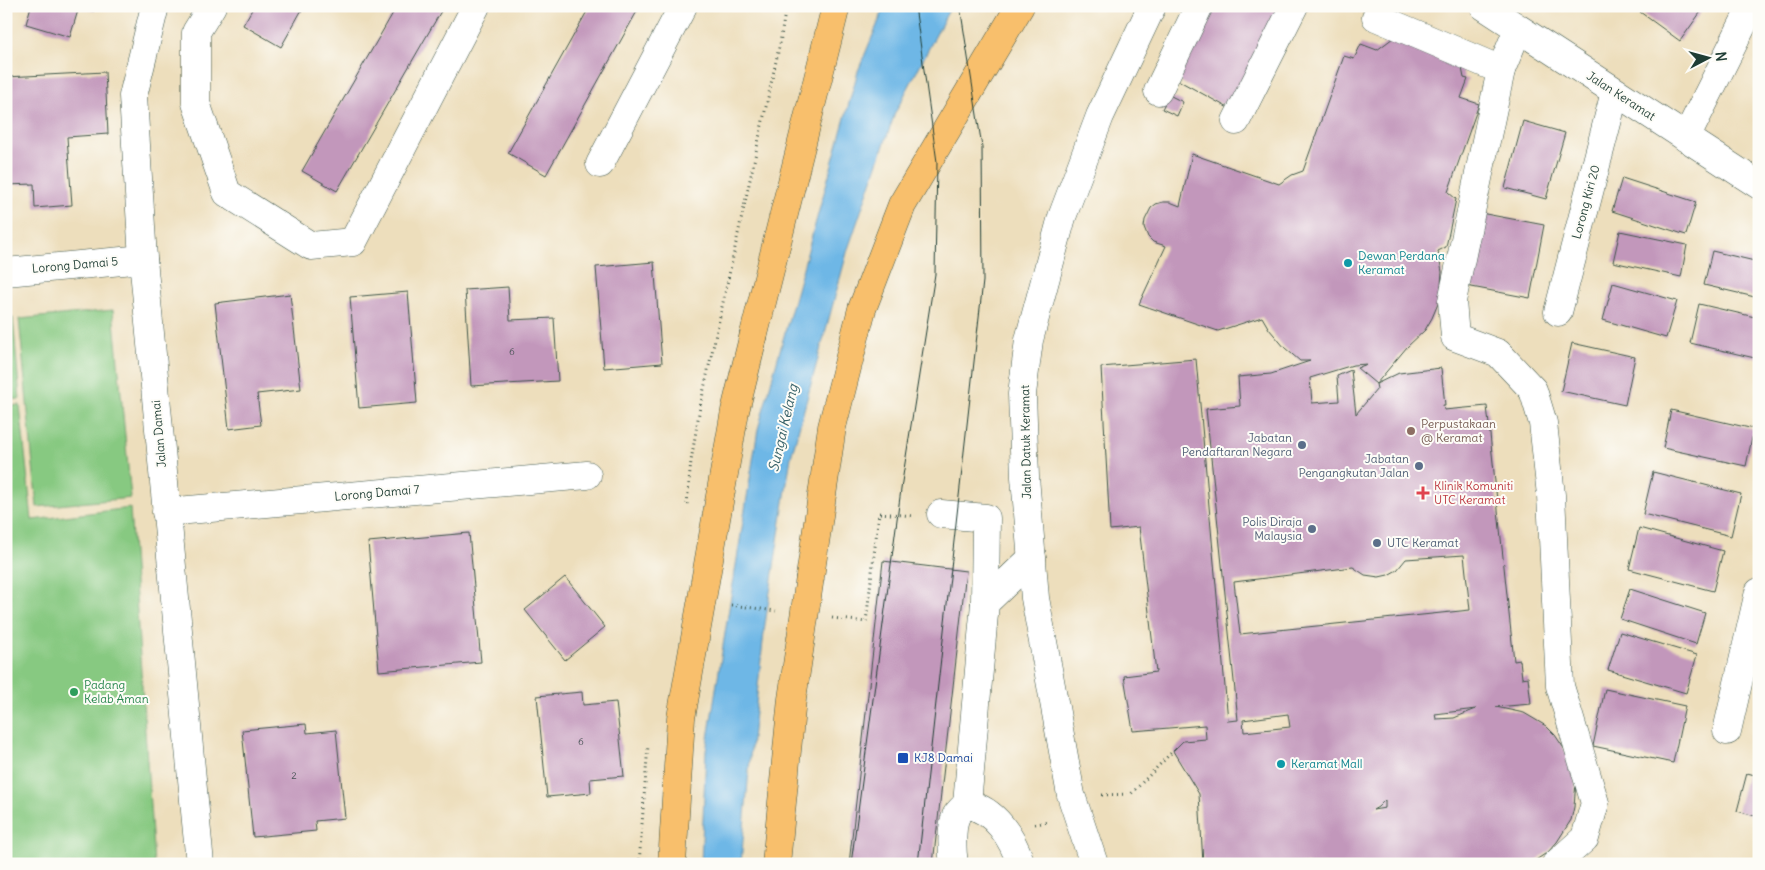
<svg xmlns="http://www.w3.org/2000/svg" width="1765" height="870" viewBox="0 0 1765 870" font-family="Delius,sans-serif">
  <rect width="100%" height="100%" fill="#fdfcf7"/>
  <filter id="ink" filterUnits="userSpaceOnUse"><feTurbulence type="fractalNoise" baseFrequency=".02" numOctaves="2"/><feDisplacementMap in="SourceGraphic" scale="10" xChannelSelector="R" yChannelSelector="G"/><feConvolveMatrix kernelMatrix="1 2 1 2 8 2 1 2 1" color-interpolation-filters="sRGB"/></filter>
  <filter id="wash" filterUnits="userSpaceOnUse"><feTurbulence type="fractalNoise" baseFrequency=".0096" numOctaves="4" result="noise"/><feDisplacementMap in="SourceGraphic" scale="20" xChannelSelector="R" yChannelSelector="G"/><feGaussianBlur stdDeviation="1.12" result="paint"/><feColorMatrix in="noise" values="0 0 0 0 0 0 0 0 0 0 0 0 0 0 0 0 0 1.4 0 .05"/><feComposite in="paint" operator="in"/></filter>
  <g filter="url(#wash)">
    <rect width="100%" height="100%" fill="#eddebc"/>
    <g fill="#87c981" stroke="#53835a">
      <path d="M113 310 131 498 37 507 19 319Z"/>
      <path d="M6 318H13L20 399 6 400Z"/>
      <path d="M20 405 32 520 130 508 154 864H6V406Z"/>
    </g>
    <path fill="#6eb7e6" stroke="#467a8d" d="M885 6H951L895 113 848 249 791 457 765 624 750 757 741 864H701L706 751 758 429 858 71Z"/>
    <g id="blocks">
      <g fill="#c297bb" fill-rule="evenodd">
        <path d="M31 6H95L94 11 79 7 70 37 26 24Z"/>
        <path d="M254 6H304L281 47 243 25Z"/>
        <path d="M397 6H444L337 191 302 171Z"/>
        <path d="M590 6H640L546 175 508 153Z"/>
        <path d="M1212 6H1281L1232 110 1174 78Z"/>
        <path d="M1644 6H1705L1680 41 1640 12Z"/>
        <path d="M1393 38 1462 68 1464 78 1468 79 1461 98 1479 104 1448 192 1456 199 1446 247 1438 251 1442 272 1440 299 1432 318 1425 330 1407 347 1376 384 1357 368 1367 364 1353 365 1310 378 1312 403 1339 401 1337 376 1351 370 1356 414 1377 389 1376 384 1399 373 1441 368 1445 405H1443L1444 410 1487 406 1514 661 1520 660 1522 678 1528 677 1531 704 1496 707 1524 713 1546 726 1555 735 1569 756 1576 781 1574 807 1571 820 1557 842 1548 852 1530 864H1203L1199 794 1173 751 1183 741 1206 739 1205 725 1133 731 1124 676 1156 672 1139 527 1110 530 1101 367 1196 359 1228 721 1238 720 1206 409 1240 406 1238 377 1271 374 1310 361H1300L1285 348 1269 329 1262 317 1218 331 1139 304 1166 246 1153 242 1148 237 1144 227 1145 220 1151 208 1156 204 1163 202H1170L1180 206 1192 154 1279 184 1292 175 1303 171 1344 56 1354 59 1361 44 1377 50ZM1464 555 1470 610 1240 634 1234 582 1353 567 1365 575 1379 577 1388 575 1397 570 1406 559ZM1476 709 1454 718 1436 719 1435 714ZM1288 714 1290 727 1244 732 1243 720ZM1385 800V808L1373 810 1378 807Z"/>
        <path d="M105 72 108 134 67 137 72 205 35 208 34 184 6 185V77Z"/>
        <path d="M1169 95 1183 102 1177 116 1162 109Z"/>
        <path d="M1523 121 1565 133 1546 199 1505 188Z"/>
        <path d="M1622 178 1696 202 1686 235 1612 211Z"/>
        <path d="M1475 212 1544 225 1530 298 1461 285Z"/>
        <path d="M1620 231 1687 245 1681 277 1613 262Z"/>
        <path d="M1712 251 1759 262V298L1704 285Z"/>
        <path d="M654 262 662 363 604 368 596 267Z"/>
        <path d="M1613 283 1677 301 1666 338 1603 320Z"/>
        <path d="M508 287 510 320 554 318 558 381 471 386 465 290Z"/>
        <path d="M408 292 417 403 359 408 350 297Z"/>
        <path d="M290 294 301 389 257 394 261 425 229 429 215 303Z"/>
        <path d="M1699 304 1759 318V359L1690 343Z"/>
        <path d="M1572 343 1635 357 1625 405 1561 391Z"/>
        <path d="M1671 410 1754 429 1746 466 1663 448Z"/>
        <path d="M1653 472 1741 494 1731 536 1643 514Z"/>
        <path d="M1639 528 1723 551 1713 591 1629 569Z"/>
        <path d="M469 533 481 662 379 671 368 542Z"/>
        <path d="M883 561 966 571 933 864H849Z"/>
        <path d="M565 577 605 627 565 660 525 610Z"/>
        <path d="M1630 589 1705 613 1696 644 1620 619Z"/>
        <path d="M1620 632 1697 655 1686 693 1608 670Z"/>
        <path d="M1605 689 1685 706 1673 763 1593 746Z"/>
        <path d="M582 692 583 705 616 702 624 776 590 779 591 793 547 797 537 696Z"/>
        <path d="M1758 698H1759V710L1755 709Z"/>
        <path d="M306 724 307 733 336 730 345 818 315 821 316 831 253 837 242 730Z"/>
        <path d="M1747 773 1759 776V817L1737 811Z"/>
      </g>
    </g>
  </g>
  <g filter="url(#ink)">
    <use href="#blocks" fill-opacity="0" stroke="#3e5548" stroke-width="1"/>
    <g fill="none" stroke-linecap="round" stroke-linejoin="round">
      <g stroke="#3e5548" stroke-width="29">
        <g id="minor">
          <path d="M155 6 133 96 143 259 200 864"/>
          <path d="M212 6 196 32V103L227 193 311 246 353 242 476 6"/>
          <path d="M1382 6 1376 17 1501 70"/>
          <path d="M1484 6 1759 185"/>
          <path d="M1518 29 1501 70 1452 301 1455 337 1498 353 1533 390 1543 423 1551 495 1560 686 1595 803 1585 838 1556 864"/>
          <path d="M1158 91 1199 6"/>
          <path d="M1236 121 1294 6"/>
          <path d="M1686 138 1752 6"/>
          <path d="M600 164 683 6"/>
          <path d="M6 272 143 259"/>
          <path d="M1558 312 1615 92"/>
          <path d="M166 512 587 475"/>
          <path d="M941 514 986 518 985 603"/>
          <path d="M1727 731 1759 592"/>
          <path d="M967 804 985 603 1032 558"/>
          <path d="M954 864C952 852 951 827 956 816 958 812 963 808 967 804 995 810 1012 837 1021 864"/>
          <path d="M1094 864 1071 795 1035 598 1025 477 1022 394 1029 340 1062 217 1100 116 1152 6"/>
        </g>
      </g>
      <g stroke="#3e5548" stroke-width="29">
        <g id="highway">
          <path d="M754 334 836 6"/>
          <path d="M810 577 832 427 862 309 902 205 1020 6"/>
        </g>
      </g>
      <g stroke="#3e5548" stroke-width="3" stroke-dasharray="1 4" stroke-linecap="butt">
        <path d="M687 504 691 461 700 407 780 43 786 6"/>
        <path d="M731 605 776 611"/>
        <path d="M832 618 866 622 879 513 914 516"/>
        <path d="M1102 795 1131 794 1173 751"/>
        <path d="M1035 824 1049 822"/>
        <path d="M639 864 648 745"/>
      </g>
      <use href="#minor" stroke="#fff" stroke-width="28"/>
      <use href="#highway" stroke="#f8bf6c" stroke-width="28"/>
      <g stroke="#1f3d34" stroke-width="1">
        <path d="M851 864 902 482 935 274 937 162 915 6"/>
        <path d="M918 864 983 281 982 147 960 6"/>
      </g>
      <g stroke="#3e5548" stroke-width="29" stroke-linecap="butt">
        <g id="highway-bridge">
          <path d="M672 864 681 718 735 411 754 334"/>
          <path d="M776 864 792 699 810 577"/>
        </g>
      </g>
      <use href="#highway-bridge" stroke="#f8bf6c" stroke-width="28"/>
    </g>
  </g>
  <g fill="#0f9aa8" stroke="#fdfcf7" stroke-width="2">
    <circle cx="1348" cy="263" r="5"/>
    <circle cx="1281" cy="764" r="5"/>
  </g>
  <circle fill="#8d6e63" stroke="#fdfcf7" stroke-width="2" cx="1411" cy="431" r="5"/>
  <g fill="#5c6f8a" stroke="#fdfcf7" stroke-width="2">
    <circle cx="1302" cy="445" r="5"/>
    <circle cx="1419" cy="466" r="5"/>
    <circle cx="1312" cy="529" r="5"/>
    <circle cx="1377" cy="543" r="5"/>
  </g>
  <path fill="#e0444e" stroke="#fdfcf7" stroke-width="2" d="M1420.5 485.5h5v5h5v5h-5v5h-5v-5h-5v-5h5z"/>
  <circle fill="#2e9e5b" stroke="#fdfcf7" stroke-width="2" cx="74" cy="692" r="5"/>
  <rect fill="#1a4fb4" stroke="#fdfcf7" stroke-width="2" x="897" y="752" width="12" height="12" rx="2.5"/>
  <g text-anchor="middle" stroke-width="4" stroke-linejoin="round" paint-order="stroke">
    <g font-size="10" fill="#485456">
      <text x="512" y="355">6</text>
      <text x="581" y="745">6</text>
      <text x="294" y="779">2</text>
    </g>
    <g font-size="12" fill="#1f3d34" stroke="#fdfcf7">
      <text transform="translate(1621 96) rotate(33)" y="4">Jalan Keramat</text>
      <text transform="translate(1586 202) rotate(-75)" y="4">Lorong Kiri 20</text>
      <text transform="translate(75 265) rotate(-5)" y="4">Lorong Damai 5</text>
      <text transform="translate(159 434) rotate(-95)" y="4">Jalan Damai</text>
      <text transform="translate(1026 442) rotate(-91)" y="4">Jalan Datuk Keramat</text>
      <text transform="translate(377 493) rotate(-5)" y="4">Lorong Damai 7</text>
    </g>
    <g font-size="12" fill="#0d838f" stroke="#fdfcf7" text-anchor="start">
      <text x="1358" y="260">Dewan Perdana<tspan x="1358" dy="14">Keramat</tspan></text>
      <text x="1291" y="768">Keramat Mall</text>
    </g>
    <g font-size="12" fill="#785e54" stroke="#fdfcf7" text-anchor="start">
      <text x="1421" y="428">Perpustakaan<tspan x="1421" dy="14">@ Keramat</tspan></text>
    </g>
    <g font-size="12" fill="#4e5e75" stroke="#fdfcf7" text-anchor="end">
      <text x="1292" y="442">Jabatan<tspan x="1292" dy="14">Pendaftaran Negara</tspan></text>
      <text x="1409" y="463">Jabatan<tspan x="1409" dy="14">Pengangkutan Jalan</tspan></text>
      <text x="1302" y="526">Polis Diraja<tspan x="1302" dy="14">Malaysia</tspan></text>
      <text x="1387" y="547" text-anchor="start">UTC Keramat</text>
    </g>
    <g font-size="12" fill="#be3a42" stroke="#fdfcf7" text-anchor="start">
      <text x="1434" y="490">Klinik Komuniti<tspan x="1434" dy="14">UTC Keramat</tspan></text>
    </g>
    <g font-size="12" fill="#27864d" stroke="#fdfcf7" text-anchor="start">
      <text x="84" y="689">Padang<tspan x="84" dy="14">Kelab Aman</tspan></text>
    </g>
    <g font-size="12" fill="#164399" stroke="#fdfcf7" text-anchor="start">
      <text x="914" y="762">KJ8 Damai</text>
    </g>
    <g font-size="14" font-style="italic" fill="#376269" stroke="#fdfcf7">
      <text transform="translate(783 428) rotate(-77)" y="5">Sungai Kelang</text>
    </g>
  </g>
  <rect width="1765" height="870" fill="none" stroke="#fdfcf7" stroke-width="25"/>
  <g transform="translate(1708 58) rotate(84)" stroke="#fdfcf7" stroke-width="4" paint-order="stroke">
  <path d="M0-4L9 19L0 12L-9 19Z" fill="#1f3d34"/>
  <text y="-8" font-size="14" font-weight="bold" text-anchor="middle" fill="#1f3d34">N</text>
  </g>
</svg>
